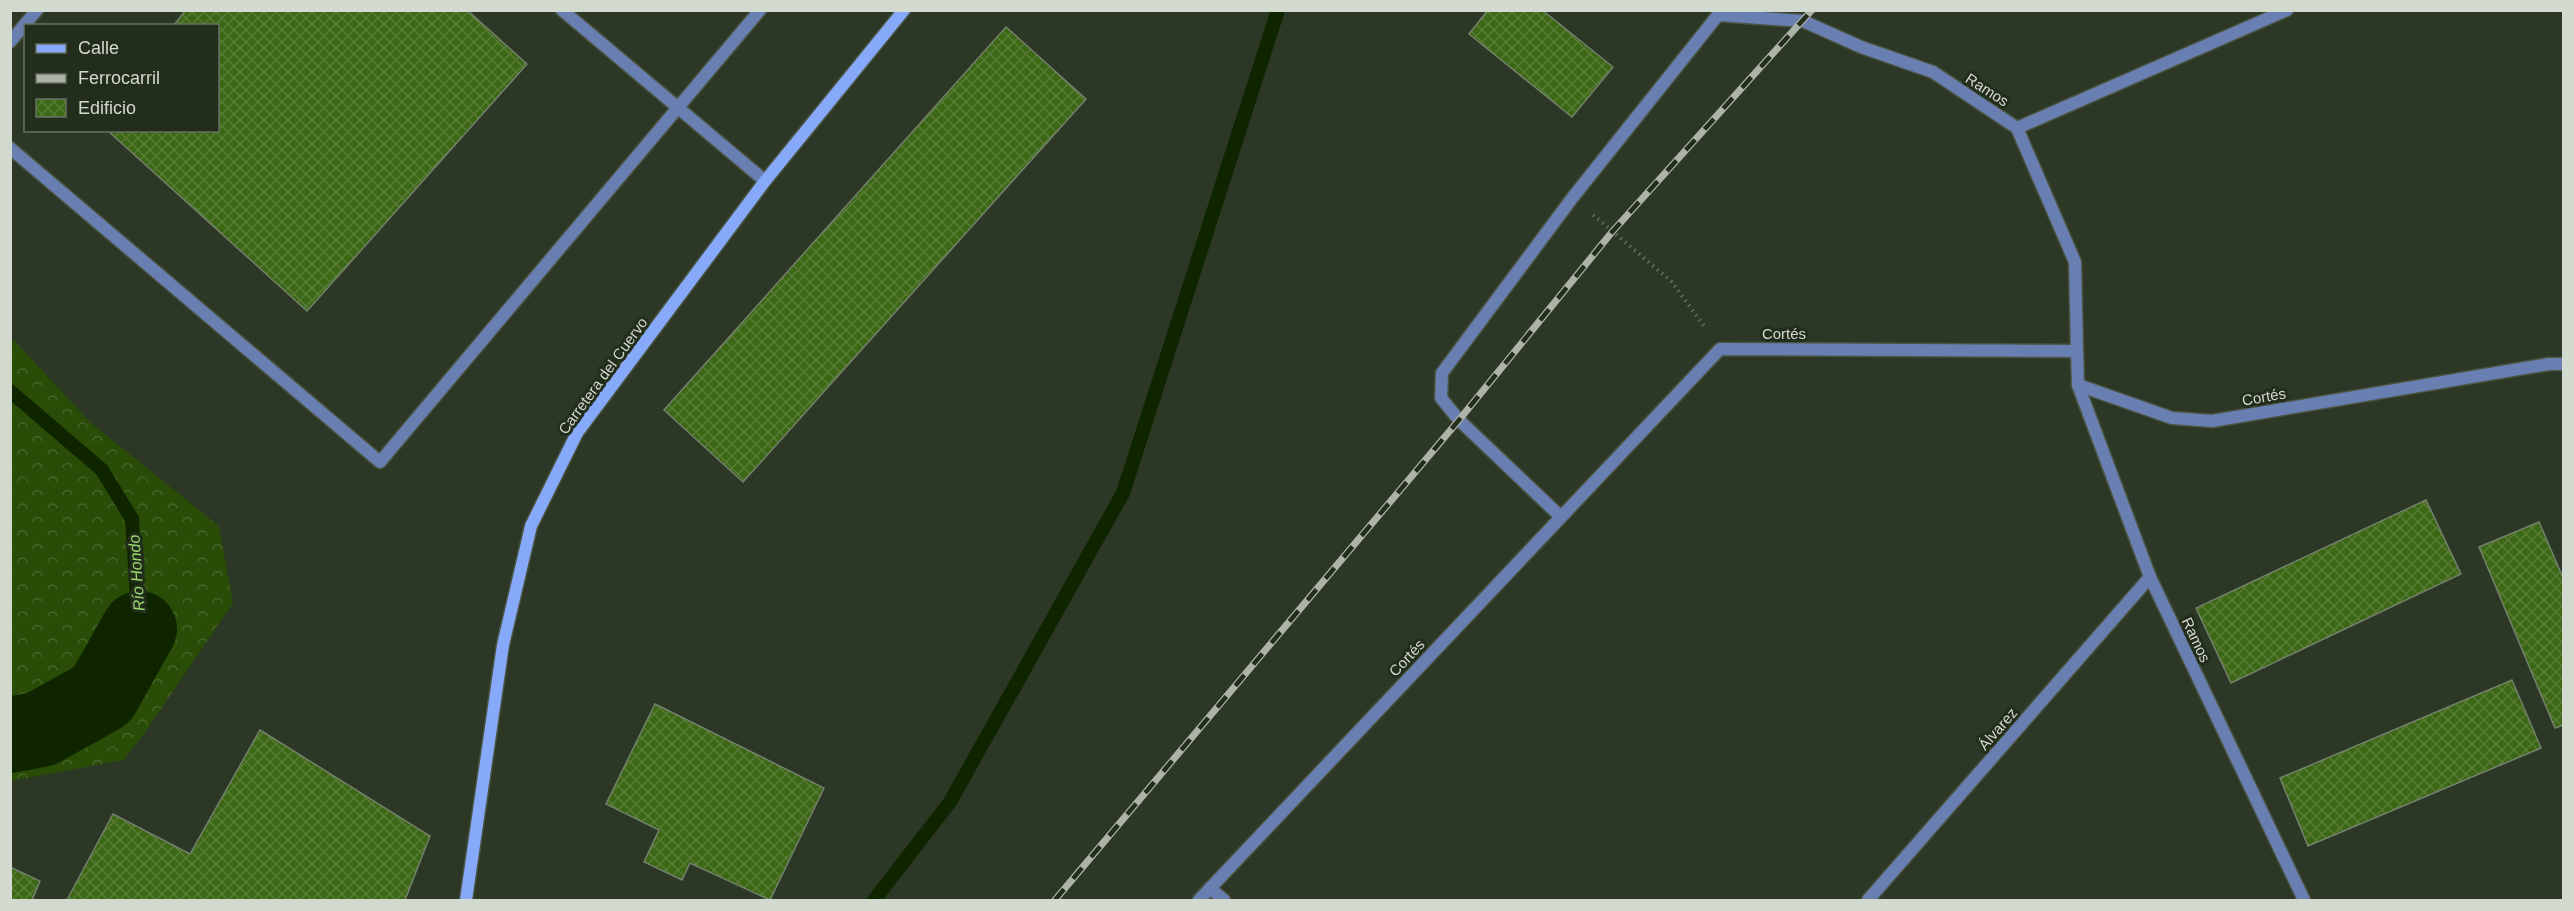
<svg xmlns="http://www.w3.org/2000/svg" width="2574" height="911" viewBox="0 0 2574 911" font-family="Helvetica,sans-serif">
  <defs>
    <pattern id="forest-crowns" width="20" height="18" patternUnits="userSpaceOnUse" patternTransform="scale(1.5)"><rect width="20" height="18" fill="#294c07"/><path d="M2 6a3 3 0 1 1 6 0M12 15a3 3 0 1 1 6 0" fill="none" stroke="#47652a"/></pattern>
    <pattern id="building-cross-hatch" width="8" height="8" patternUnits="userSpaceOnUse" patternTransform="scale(1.5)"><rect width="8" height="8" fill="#3c6714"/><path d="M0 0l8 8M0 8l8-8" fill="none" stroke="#577c35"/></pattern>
  </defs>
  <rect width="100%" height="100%" fill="#2c3725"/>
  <path fill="url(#forest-crowns)" d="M11 337 91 423 219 526 233 603 146 731 124 760 11 781Z"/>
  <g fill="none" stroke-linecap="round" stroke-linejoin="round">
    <g stroke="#0f2500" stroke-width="14">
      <path d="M10 391 102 470 132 519 139 629"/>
      <path d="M874 900 950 802 1123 493 1278 10"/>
    </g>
    <path stroke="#0f2500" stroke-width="76" d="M10 735 41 729 102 695 139 629"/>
  </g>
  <g fill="url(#building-cross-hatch)" stroke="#73806c" stroke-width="1.5">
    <path d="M186 10H467L527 64 307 311 107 130H218V26H173Z"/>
    <path d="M1488 10H1542L1613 67 1572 117 1469 34Z"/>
    <path d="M1006 27 1086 99 743 482 664 410Z"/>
    <path d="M2426 500 2461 574 2231 683 2196 608Z"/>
    <path d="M2539 522 2564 580V725L2555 728 2479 547Z"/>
    <path d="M2512 680 2541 748 2308 846 2280 778Z"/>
    <path d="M655 704 824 788 770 900 690 863 682 880 644 862 659 830 606 804Z"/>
    <path d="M260 730 430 836 405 900H67L113 814 190 854Z"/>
    <path d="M10 867 40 881 32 900H10Z"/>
  </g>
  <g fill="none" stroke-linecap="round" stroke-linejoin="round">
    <g stroke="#4a5443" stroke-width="15">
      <g id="lane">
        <path d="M562 10 765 181"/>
        <path d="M10 42 37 10"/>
        <path d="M2017 128 2287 10"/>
        <path d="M10 148 380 462 760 10"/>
      </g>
    </g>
    <g stroke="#4a5443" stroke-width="15">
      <g id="street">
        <path d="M1718 15 1803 21 1861 47 1933 72 2017 128 2075 262 2077 351"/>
        <path d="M2078 385 2150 577 2304 900"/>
        <path d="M1561 517 1459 420 1441 398 1442 373 1573 197 1722 10"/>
        <path d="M1210 888 1224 900"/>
        <path d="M1199 900 1720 349 2077 351 2078 385 2172 418 2212 421 2549 364H2564"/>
        <path d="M1868 900 2150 577"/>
      </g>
    </g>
    <g stroke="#4a5443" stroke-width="15">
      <path id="secondary" d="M466 900 503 645 531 526 577 433 765 181 904 10"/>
    </g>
    <path stroke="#646e5e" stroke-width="4" stroke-dasharray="1.5 4.5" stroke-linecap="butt" d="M1593 215 1671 281 1704 326"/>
    <use href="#lane" stroke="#697fb1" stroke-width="12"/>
    <use href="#street" stroke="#697fb1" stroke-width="12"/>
    <use href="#secondary" stroke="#87a9f9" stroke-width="12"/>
    <g stroke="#acb4a8" stroke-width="7">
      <path id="rail" d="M1055 900 1459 420 1612 232 1812 10"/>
    </g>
    <use href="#rail" stroke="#222d1c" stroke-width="4.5" stroke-dasharray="14" stroke-linecap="butt"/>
  </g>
  <g text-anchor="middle" stroke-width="6" stroke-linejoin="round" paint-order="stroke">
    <g font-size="15" fill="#d2d9ce" stroke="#222d1c">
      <text transform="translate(1987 90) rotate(33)" y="5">Ramos</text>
      <text x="1784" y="339">Cortés</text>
      <text transform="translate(603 376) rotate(-54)" y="5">Carretera del Cuervo</text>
      <text transform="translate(2264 397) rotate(-10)" y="5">Cortés</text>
      <text transform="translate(2196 640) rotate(65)" y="5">Ramos</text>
      <text transform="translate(1407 658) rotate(-47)" y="5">Cortés</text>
      <text transform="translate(1998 729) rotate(-49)" y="5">Álvarez</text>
    </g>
    <g font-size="16" font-style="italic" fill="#9cda71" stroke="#222d1c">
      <text transform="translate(136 573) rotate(-94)" y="6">Río Hondo</text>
    </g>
  </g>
  <rect width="2574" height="911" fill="none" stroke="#d2d9ce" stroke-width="24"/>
  <rect x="24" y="24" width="195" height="108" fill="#222d1c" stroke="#687263" stroke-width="1.5"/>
  <rect x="36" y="44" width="30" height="9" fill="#87a9f9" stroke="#687263" stroke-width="1.5"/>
  <text x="78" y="54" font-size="18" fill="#d2d9ce">Calle</text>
  <rect x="36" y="74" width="30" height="9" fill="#acb4a8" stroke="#687263" stroke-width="1.5"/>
  <text x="78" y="84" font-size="18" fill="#d2d9ce">Ferrocarril</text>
  <rect x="36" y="99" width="30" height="18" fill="url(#building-cross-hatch)" stroke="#687263" stroke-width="1.5"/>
  <text x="78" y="114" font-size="18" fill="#d2d9ce">Edificio</text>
</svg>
